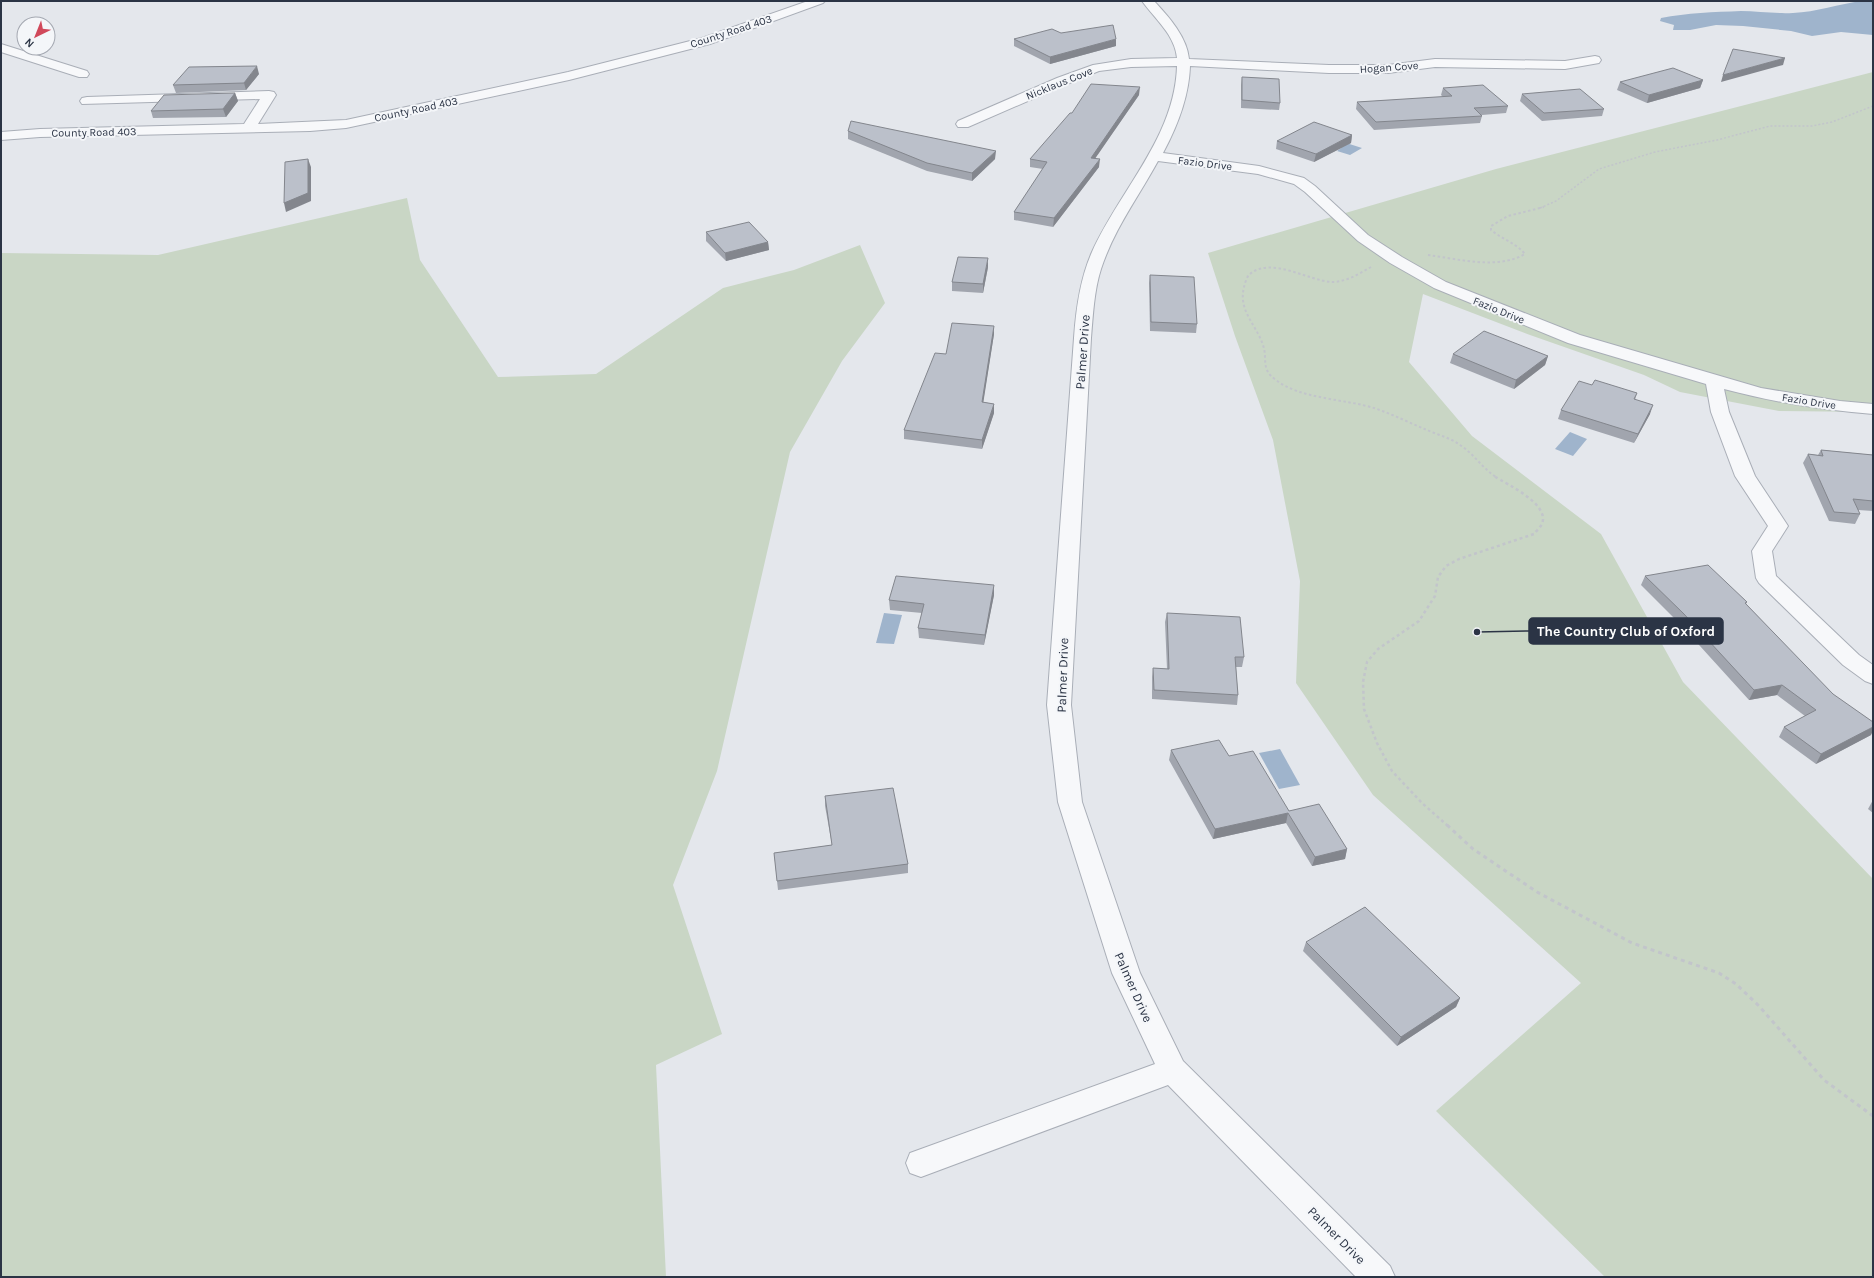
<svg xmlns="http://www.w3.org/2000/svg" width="1874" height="1278" viewBox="0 0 1874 1278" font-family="Karla,sans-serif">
  <rect width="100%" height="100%" fill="#e4e7ec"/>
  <g fill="#c9d6c5">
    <path d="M1873 72V412L1779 411 1680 392 1644 375 1530 335 1423 294 1409 362 1472 436 1601 534 1683 682 1873 879V1277H1605L1436 1111 1581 983 1373 795 1296 683 1300 581 1273 440 1235 336 1208 253 1496 169Z"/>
    <path d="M407 198 420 260 498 377 596 374 723 288 794 270 860 245 885 303 842 361 790 452 717 771 673 885 722 1034 656 1065 666 1277H1V253L158 255Z"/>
  </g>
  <g fill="#9fb4cc">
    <path d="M1862 1H1873V35L1841 32 1812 36 1791 31 1743 26 1716 25 1690 30H1673L1674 25 1660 21 1661 18C1687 13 1714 12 1741 11 1758 11 1775 14 1793 13 1816 12 1839 4 1862 1Z"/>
    <path d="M1340 141 1362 148 1350 155 1337 151 1341 148 1333 145Z"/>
    <path d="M1570 432 1587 439 1573 456 1555 449Z"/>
    <path d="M884 613 902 615 894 644 876 643Z"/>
    <path d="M1280 749 1300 785 1279 789 1259 753Z"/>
  </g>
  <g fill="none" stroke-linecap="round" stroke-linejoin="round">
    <g stroke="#a9aeb7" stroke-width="2">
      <g id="minor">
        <path d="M808 1H825L823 3 710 44 569 80 346 128 310 131 40 137 1 140V132L40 129 244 124 260 99 82 104 80 101 82 98 87 97 269 91 274 92 276 95 258 124 346 120 568 72 702 38Z"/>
        <path d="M1142 1H1154C1169 17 1187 37 1189 59L1329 65H1388L1435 59 1565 61 1595 56 1599 57 1601 60 1599 63 1565 69 1435 67 1388 73H1329L1190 66C1189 97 1177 127 1163 153L1259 166 1304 178 1315 186 1368 235 1402 257 1446 282 1580 335 1761 388 1840 401 1873 404V414C1823 410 1773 402 1724 389L1729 412 1755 476 1788 526 1772 551 1776 576 1859 655 1873 665V684L1865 681 1843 665 1759 583 1756 578 1752 551 1768 526 1735 476 1711 412 1706 384 1568 343 1434 288 1390 263 1358 241 1305 192 1294 184 1258 174 1158 161C1139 196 1114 229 1101 269 1094 291 1093 315 1091 338L1071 705 1082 802 1140 973 1183 1061 1390 1266 1395 1277H1356L1168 1085 921 1177 910 1173 906 1163 910 1153 1155 1064 1112 973 1058 802 1047 705 1074 338C1076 309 1080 279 1092 252 1120 190 1175 137 1177 66L1131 67 1099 71 1067 84 968 127H958L956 124 958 121 1057 78 1093 65 1131 59 1177 58C1175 35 1155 19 1142 1Z"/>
        <path d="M1 44 87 71 89 74 87 77H79L1 52Z"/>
      </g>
    </g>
    <path stroke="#c2c5cb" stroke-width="1.5" stroke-dasharray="2 2" stroke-linecap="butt" d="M1540 208 1556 201 1599 169 1655 152 1717 140 1770 126H1812L1832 122 1873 106"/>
    <g stroke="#c2c5cb" stroke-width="2" stroke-dasharray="2.5 2.5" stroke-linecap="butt">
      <path d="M1428 255C1459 259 1497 270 1525 254 1516 243 1502 239 1491 230V226L1508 216 1544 207"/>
      <path d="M1371 267C1359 274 1346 282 1332 282 1309 281 1271 256 1250 274 1247 276 1245 283 1244 287 1238 311 1256 324 1263 345 1268 359 1260 369 1276 380 1300 399 1345 399 1374 408 1392 414 1410 423 1427 430 1438 435 1451 438 1460 445 1474 454 1482 468 1496 477"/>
    </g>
    <path stroke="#c2c5cb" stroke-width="2.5" stroke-dasharray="3 3" stroke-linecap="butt" d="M1448 826 1422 803 1392 771 1377 743 1364 709 1363 682 1367 662 1378 649 1419 621 1435 596 1438 577 1446 566 1459 559 1534 534C1536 531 1540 528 1542 524 1550 504 1508 485 1494 476"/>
    <path stroke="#c2c5cb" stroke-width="3" stroke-dasharray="4 4" stroke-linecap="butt" d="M1447 825 1473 849 1537 892 1632 943 1719 973 1736 984 1759 1006 1824 1080 1873 1116"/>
    <use href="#minor" fill="#f7f8fa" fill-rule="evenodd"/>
  </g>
  <g fill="#a1a5ae">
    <path d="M1061 33 1116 46 1050 64 1014 46V39Z"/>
    <path d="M259 74 246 90 176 93 173 85Z"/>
    <path d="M1242 77 1280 103 1279 110 1241 108V85Z"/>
    <path d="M1703 80 1700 88 1647 103 1617 90 1620 82Z"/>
    <path d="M1443 88 1508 106 1506 113 1482 115V116L1480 123 1374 130 1356 109 1357 102 1443 97 1441 95Z"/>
    <path d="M235 93 238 101 226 117 153 118 151 111Z"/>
    <path d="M1522 94 1604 109 1602 116 1542 121 1520 101Z"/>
    <path d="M1139 95 1095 158 1099 167 1053 227 1014 220V212L1043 169 1030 167V159L1072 113Z"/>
    <path d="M848 131 995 159 972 181 927 171 848 139Z"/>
    <path d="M1352 135 1351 143 1314 162 1276 149 1277 141Z"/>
    <path d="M706 232 768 242 769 250 726 261 706 241Z"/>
    <path d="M988 267 983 293 952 291V282Z"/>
    <path d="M1150 275 1197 324 1196 333 1150 331 1149 283Z"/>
    <path d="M994 334 983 402 994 404V413L982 449 904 439V430L946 354Z"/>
    <path d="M1453 354 1548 356 1545 365 1514 389 1450 363Z"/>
    <path d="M1592 385 1637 393 1635 400 1650 414 1634 443 1558 419 1561 410Z"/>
    <path d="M1821 450 1873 455V511L1858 510 1860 514 1855 524 1829 521 1803 463 1808 454 1818 455Z"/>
    <path d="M1645 576 1747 602 1746 604 1871 735 1816 764 1779 737 1784 727 1805 716 1777 695 1749 700 1680 624 1641 585Z"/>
    <path d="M994 595 984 645 919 638 918 628 922 613 890 610 889 600Z"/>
    <path d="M1167 613 1244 657 1242 667H1236L1238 695 1237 705 1152 699V677L1153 668 1167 669 1165 622Z"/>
    <path d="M1171 750 1229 756 1289 811 1347 849 1345 859 1312 866 1286 823 1213 839 1169 760Z"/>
    <path d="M825 796 908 864V873L778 890 774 853 832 845 825 806Z"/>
    <path d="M1873 800V813L1868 809Z"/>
    <path d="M1306 942 1460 998 1456 1007 1397 1046 1303 951Z"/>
  </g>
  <g fill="#83868d">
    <path d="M1116 39V46L1050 64V57Z"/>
    <path d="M1785 58 1783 65 1721 82 1723 75Z"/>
    <path d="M257 66 259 74 246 90 244 83Z"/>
    <path d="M1703 80 1700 88 1647 103 1649 95Z"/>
    <path d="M1140 87 1139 95 1090 166 1091 158Z"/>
    <path d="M235 93 238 101 226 117 223 109Z"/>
    <path d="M1352 135 1351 143 1314 162 1316 154Z"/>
    <path d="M996 151 995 159 972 181V173Z"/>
    <path d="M308 159 311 167V201L286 212 284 203Z"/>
    <path d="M1100 159 1099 167 1053 227 1054 218Z"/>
    <path d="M768 242 769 250 726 261 725 253Z"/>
    <path d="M988 258V267L983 293V284Z"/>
    <path d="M994 326V334L982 411V402Z"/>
    <path d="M1548 356 1545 365 1514 389 1516 380Z"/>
    <path d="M994 404V413L982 449V440Z"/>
    <path d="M1653 405 1650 414 1634 443 1638 434Z"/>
    <path d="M994 585V595L984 645 985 635Z"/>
    <path d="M1782 685 1777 695 1749 700 1754 690Z"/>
    <path d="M1873 727V731L1871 735 1816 764 1821 754Z"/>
    <path d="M1288 813 1286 823 1213 839 1215 829Z"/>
    <path d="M1347 849 1345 859 1312 866 1315 857Z"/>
    <path d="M1460 998 1456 1007 1397 1046 1401 1037Z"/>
  </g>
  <g fill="#bbc0ca" stroke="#83868d">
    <path d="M1113 25 1116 39 1050 57 1014 39 1052 29 1061 33Z"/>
    <path d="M1733 49 1785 58 1723 75Z"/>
    <path d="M257 66 244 83 173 85 189 67Z"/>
    <path d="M1673 68 1703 80 1649 95 1620 82Z"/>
    <path d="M1242 77 1279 79 1280 103 1242 100Z"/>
    <path d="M1091 84 1140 87 1091 158 1100 159 1054 218 1014 212 1047 162 1030 159 1070 113H1072Z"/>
    <path d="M1483 85 1508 106 1474 108 1482 116 1376 122 1357 102 1452 96 1443 88Z"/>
    <path d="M1580 89 1604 109 1544 113 1522 94Z"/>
    <path d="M235 93 223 109 151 111 164 95Z"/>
    <path d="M851 121 996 151 972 173 927 163 848 131Z"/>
    <path d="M1314 122 1352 135 1316 154 1277 141Z"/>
    <path d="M308 159V193L284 203 285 162Z"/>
    <path d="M749 222 768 242 725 253 706 232Z"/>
    <path d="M958 257 988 258 983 284 952 282Z"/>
    <path d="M1150 275 1194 277 1197 324 1151 322Z"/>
    <path d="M952 323 994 326 982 402 994 404 982 440 904 430 935 353 946 354Z"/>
    <path d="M1484 331 1548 356 1516 380 1453 354Z"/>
    <path d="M1595 380 1637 393 1634 399 1653 405 1638 434 1561 410 1579 381 1592 385Z"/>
    <path d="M1821 450 1873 455V501L1853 499 1860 514 1834 512 1808 454 1823 456Z"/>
    <path d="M1708 565 1747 602 1745 603 1833 694 1873 722V727L1821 754 1784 727 1816 710 1782 685 1754 690 1684 614 1645 576Z"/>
    <path d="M896 576 994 585 985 635 918 628 924 604 889 600Z"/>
    <path d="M1167 613 1240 617 1244 657H1235L1238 695 1154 690 1153 668 1169 669Z"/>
    <path d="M1219 740 1229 756 1253 751 1289 811 1319 804 1347 849 1315 857 1288 813 1215 829 1171 750Z"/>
    <path d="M893 788 908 864 777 881 774 853 832 845 825 796Z"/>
    <path d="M1365 907 1460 998 1401 1037 1306 942Z"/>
  </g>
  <g text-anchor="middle" stroke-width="4" stroke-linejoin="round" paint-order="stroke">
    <g font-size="11" fill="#2b3445" stroke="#f4f6f9">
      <text transform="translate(731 31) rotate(-18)" y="4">County Road 403</text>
      <text transform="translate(1389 67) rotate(-4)" y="4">Hogan Cove</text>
      <text transform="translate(1059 83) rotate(-22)" y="4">Nicklaus Cove</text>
      <text transform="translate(416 109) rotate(-12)" y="4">County Road 403</text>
      <text transform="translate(94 132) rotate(-1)" y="4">County Road 403</text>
      <text transform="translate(1205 163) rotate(7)" y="4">Fazio Drive</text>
      <text transform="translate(1499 310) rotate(22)" y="4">Fazio Drive</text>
      <text transform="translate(1809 401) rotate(9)" y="4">Fazio Drive</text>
    </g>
    <g font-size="13" fill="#2b3445" stroke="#f4f6f9">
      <text transform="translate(1082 352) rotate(-86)" y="5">Palmer Drive</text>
      <text transform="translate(1062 675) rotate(-88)" y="5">Palmer Drive</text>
      <text transform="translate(1134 987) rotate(66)" y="5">Palmer Drive</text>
      <text transform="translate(1337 1235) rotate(45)" y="5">Palmer Drive</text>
    </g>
  </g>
  <path fill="none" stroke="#2b3445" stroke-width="1.5" d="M1477 632L1529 631"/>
  <circle fill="#2b3445" stroke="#f4f6f9" stroke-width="1.5" cx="1477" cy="632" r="4"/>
  <rect fill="#2b3445" stroke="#2b3445" stroke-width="1.5" x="1529" y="618" width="194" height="26" rx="4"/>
  <g font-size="14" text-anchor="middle" font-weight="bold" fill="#fff">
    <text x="1626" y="636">The Country Club of Oxford</text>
  </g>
  <rect width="1874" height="1278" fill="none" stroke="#2b3445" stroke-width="4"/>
  <g transform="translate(36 36) rotate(223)"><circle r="19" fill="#f4f6f9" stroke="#a4a8b1"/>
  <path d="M0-3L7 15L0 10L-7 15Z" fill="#d1495b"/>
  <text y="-6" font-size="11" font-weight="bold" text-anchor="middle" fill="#2b3445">N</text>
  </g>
</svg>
